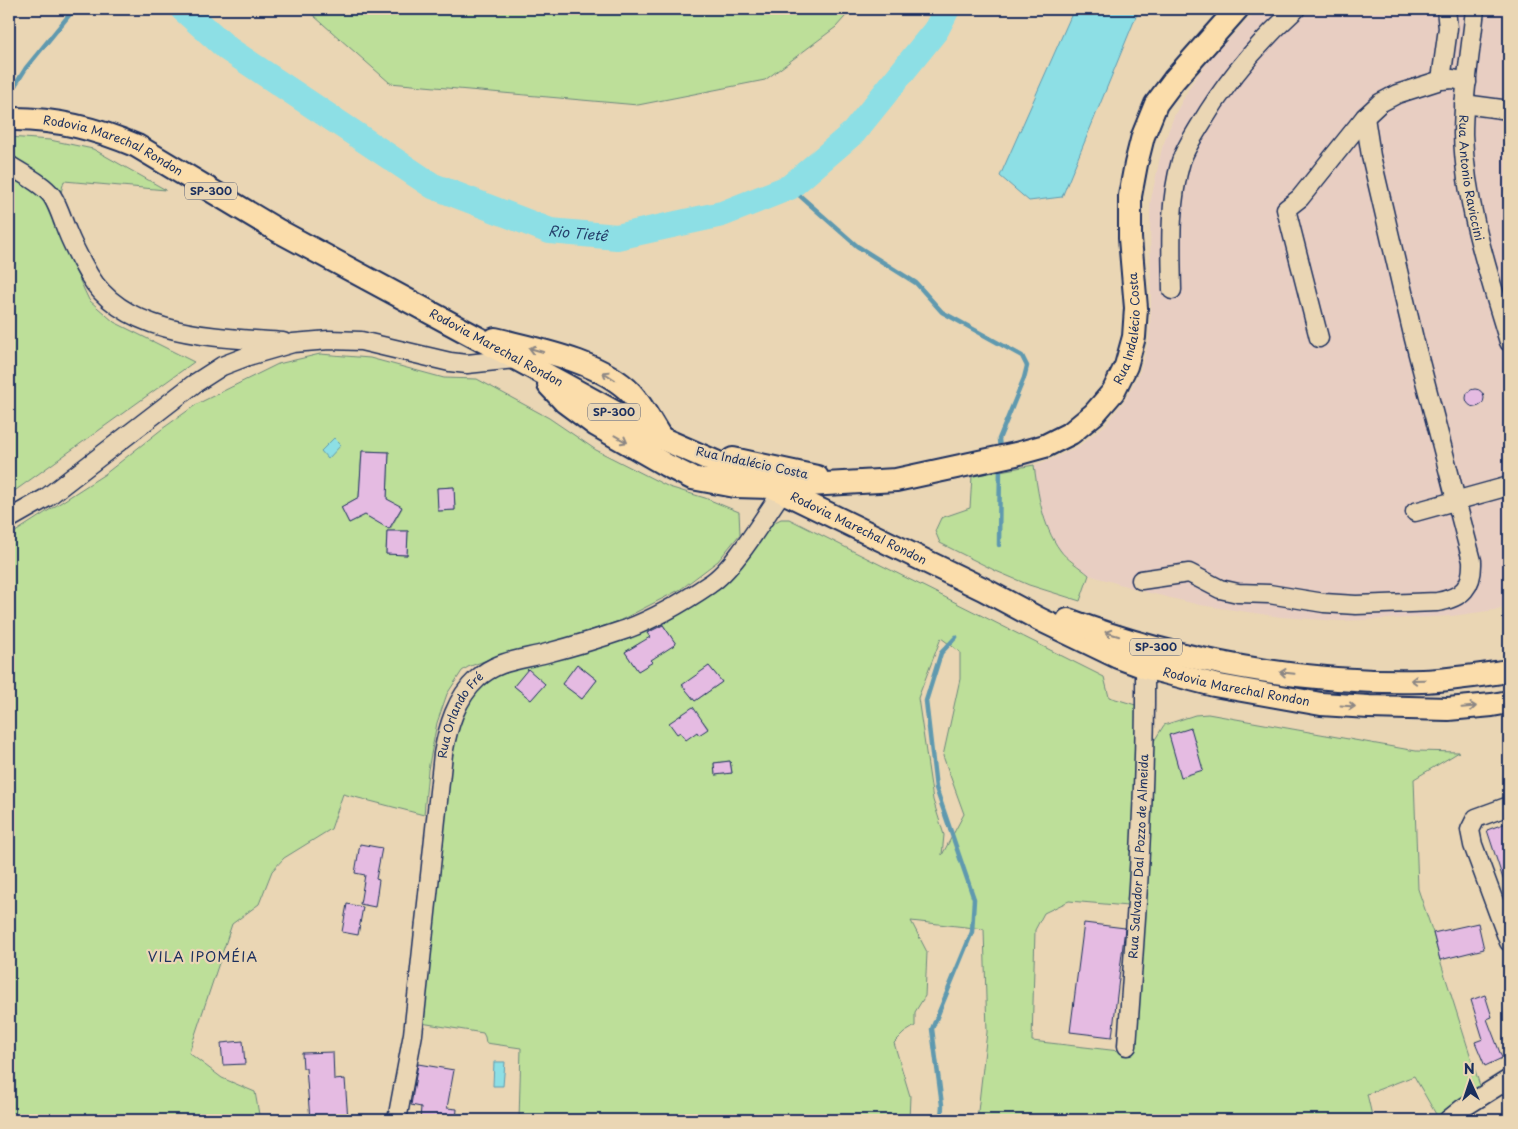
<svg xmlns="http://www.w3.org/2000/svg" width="1518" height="1129" viewBox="0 0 1518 1129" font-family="'Playpen Sans',sans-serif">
  <rect width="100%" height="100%" fill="#ead6b4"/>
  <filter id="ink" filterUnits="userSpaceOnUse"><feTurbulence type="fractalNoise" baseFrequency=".02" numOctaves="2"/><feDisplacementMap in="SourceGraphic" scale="10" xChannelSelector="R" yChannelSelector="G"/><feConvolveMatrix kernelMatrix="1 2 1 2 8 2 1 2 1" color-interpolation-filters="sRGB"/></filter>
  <g filter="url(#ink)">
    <path fill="#e8cec2" d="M1258 9H1509V608L1452 616 1340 621 1281 617 1200 605 1146 592 1089 575 1060 551 1046 525 1038 495 1034 465 1050 460 1079 446 1105 425 1125 400 1140 371 1149 340 1151 308 1150 204 1162 148 1174 116 1192 83 1211 57Z"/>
    <g fill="#bddf99" stroke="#6c877c" fill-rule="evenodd">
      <path d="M306 9H852L836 27 765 80 638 105 390 83Z"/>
      <path d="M9 137 50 140 93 149 166 190 64 181 53 223 89 300 114 322 194 362 9 495Z"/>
      <path d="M320 354 370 358 444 378 477 379 549 418 596 450 669 487 705 498 739 512 740 534 718 561 681 589 619 621 553 643 503 654 468 667 462 671 447 694 437 723 428 770 424 815 343 794 331 829 284 858 272 871 259 904 232 924 189 1053 222 1078 255 1092 260 1120H9V536L105 474 162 429 197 404 278 364ZM362 451 389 452 387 499 402 508 390 529 365 515 349 523 341 507 359 497ZM454 487 455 510 439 511 437 488ZM387 531H408L407 555 386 554Z"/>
      <path d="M1034 465C1038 494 1042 525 1060 550 1066 559 1080 567 1089 575L1080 601 1029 585 996 571 940 543 935 531 941 518 970 508 972 476Z"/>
      <path d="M781 519H789L1104 677 1109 697 1139 706 1138 816 1128 906 1069 901 1044 913 1035 930 1032 1041 1128 1052 1151 746 1164 725 1195 715 1208 714 1416 751 1459 752 1414 779 1418 889 1433 933 1440 960 1481 1089 1437 1116 1414 1076 1367 1094 1373 1120H977L987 1032 984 929 911 921 927 952 925 996 915 1012V1026L904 1033 894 1043 910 1096 909 1120H519L521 1048 486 1043 485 1037 483 1033 421 1023 449 754 468 698 494 673 633 632 759 536 771 524ZM662 623 675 643 647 633ZM941 638 960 652V679L943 756 964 814 942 855 944 835 933 800 918 698ZM640 643 652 662 638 671 625 652ZM577 664 597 680 582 699 562 684ZM709 666 722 682 695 701 683 685ZM528 670 545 684 531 700 514 686ZM702 720 708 728 699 735 693 726ZM730 761 732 773 715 775 714 763Z"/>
    </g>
    <g fill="#8ddfe5" stroke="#5f99af">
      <path d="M1074 9H1139L1062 197 1029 201 1000 176Z"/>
      <path d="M334 438 341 445 328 459 321 451Z"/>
      <path d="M494 1062H505L503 1086H493Z"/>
    </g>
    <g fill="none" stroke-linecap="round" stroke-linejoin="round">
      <g stroke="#5f99af" stroke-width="4.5">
        <path d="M9 95 26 68 70 14 76 9"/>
        <path d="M790 187 857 246 916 283 942 312 1022 356 1027 366 1024 378 999 439 1000 451"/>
        <path d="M999 545 1000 464"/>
        <path d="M941 1120 942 1105 932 1029 972 932 974 899 936 788 926 701 941 653 956 637"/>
      </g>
      <path stroke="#8ddfe5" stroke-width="26" id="s1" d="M183 9 228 49 433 186 550 231 617 237 722 214 790 187 854 132 936 30 947 9"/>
    </g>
    <g fill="#e5bbe2" stroke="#1b2f5e">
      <circle cx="1475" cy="398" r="9"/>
      <path d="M362 451 389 452 387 499 402 507 389 529 365 515 349 523 341 507 359 497Z"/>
      <path d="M454 487 455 510 438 511 437 488Z"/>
      <path d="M387 531H408L407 555 386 554Z"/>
      <path d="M663 625 676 644 651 660 653 662 638 671 625 652 650 637 647 633Z"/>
      <path d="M577 664 597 680 582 699 562 684Z"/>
      <path d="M709 666 722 682 695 701 682 685Z"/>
      <path d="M528 669 545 684 531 700 514 686Z"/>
      <path d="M693 707 708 729 699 735 697 732 686 740 680 732 677 734 669 723Z"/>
      <path d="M1191 728 1203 770 1181 777 1169 735Z"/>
      <path d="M730 761 732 773 715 775 714 763Z"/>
      <path d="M1509 822V891H1507L1487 830Z"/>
      <path d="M360 844 382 848 376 879 379 880 375 907 360 904 365 875 355 873Z"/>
      <path d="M347 904 363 907 358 935 342 932Z"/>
      <path d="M1084 923 1125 928 1112 1037 1070 1032Z"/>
      <path d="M1478 923 1484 949 1440 960 1433 933Z"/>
      <path d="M1485 995 1492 1017 1487 1019 1502 1058 1485 1066 1475 1042 1483 1039 1471 1000Z"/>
      <path d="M243 1041 245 1064 223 1065 221 1043Z"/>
      <path d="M333 1052 334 1080 345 1079 348 1120H310L306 1068H303L302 1053Z"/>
      <path d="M418 1064 454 1070 447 1108 457 1109 456 1120H420L421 1107 411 1105Z"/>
    </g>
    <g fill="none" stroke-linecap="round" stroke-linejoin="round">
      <g stroke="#1b2f5e" stroke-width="21">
        <g id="minor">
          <path id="s2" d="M1475 9C1471 50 1463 93 1463 134 1465 205 1489 275 1509 342"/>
          <path d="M1441 80 1448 28 1446 9"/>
          <path d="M1464 104 1509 110"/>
          <path d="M9 165C22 174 42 183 52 196 59 207 62 219 67 231 73 246 81 261 89 275 126 338 220 337 283 342"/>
          <path d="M1172 290C1171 247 1169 202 1181 161 1185 149 1193 137 1199 127 1225 83 1258 43 1296 9"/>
          <path d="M1319 338 1286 209 1300 198 1365 117 1380 103 1397 94 1441 80 1453 79 1467 82"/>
          <path d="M1415 512 1509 486"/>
          <path d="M9 519 46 498 194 384 222 366 248 356 293 343 329 340 361 341 450 362 467 364 515 359"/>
          <path d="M1141 580 1189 573 1220 589 1238 593 1269 594 1324 603 1356 605 1437 602C1462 598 1473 587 1472 561L1414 339 1371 156 1365 117"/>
          <path d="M1509 806 1476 818 1470 830 1473 845 1509 942"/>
          <path id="s3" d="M1127 1046C1136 920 1146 794 1145 667"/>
          <path id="s4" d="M397 1120 413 1034 443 754C448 727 456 698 477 679 497 660 522 660 547 653 574 646 601 638 627 629 656 618 685 601 710 584 735 568 764 517 782 492"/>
          <path d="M1448 1120 1463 1108 1509 1079"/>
        </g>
      </g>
      <g stroke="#1b2f5e" stroke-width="26">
        <g id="major">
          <path id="s5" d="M9 119C54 118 95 128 137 146L277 230 565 385 663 439 773 487 983 589 1039 619 1118 657 1145 667 1214 685 1321 704 1369 707 1448 709 1492 705 1509 702"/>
          <path d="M495 339C538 350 600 361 631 393 642 405 650 421 659 435"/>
          <path id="s6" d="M549 385 565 402 596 425 666 465 692 478 735 486 773 487 896 480 1016 454 1045 446 1071 433 1094 414 1113 392 1126 366 1134 337 1136 308 1130 238V196L1136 164 1143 136 1156 104 1174 80 1237 9"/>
          <path d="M733 459 817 477"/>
          <path d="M1068 620C1177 661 1306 684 1422 681 1451 680 1481 675 1509 671"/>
        </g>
      </g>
      <use href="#minor" stroke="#ead6b4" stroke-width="18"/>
      <use href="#major" stroke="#fbddab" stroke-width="22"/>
    </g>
    <defs><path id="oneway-shaft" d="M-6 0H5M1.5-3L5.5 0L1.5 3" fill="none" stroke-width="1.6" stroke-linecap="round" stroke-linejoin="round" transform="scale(1.25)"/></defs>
    <g stroke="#8b8684">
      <use href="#oneway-shaft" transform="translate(536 350) rotate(-164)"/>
      <use href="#oneway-shaft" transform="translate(609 376) rotate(-146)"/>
      <use href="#oneway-shaft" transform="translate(621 439) rotate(29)"/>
      <use href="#oneway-shaft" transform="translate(1112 634) rotate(-163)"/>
      <use href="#oneway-shaft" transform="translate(1287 673) rotate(-174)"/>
      <use href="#oneway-shaft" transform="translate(1418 680) rotate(179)"/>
      <use href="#oneway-shaft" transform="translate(1348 706) rotate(4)"/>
      <use href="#oneway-shaft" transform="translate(1469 707) rotate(-5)"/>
    </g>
  </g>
  <g text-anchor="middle" stroke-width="4.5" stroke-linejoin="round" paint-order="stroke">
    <g fill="#ead6b4" stroke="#596178" stroke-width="1">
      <rect x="185" y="182.5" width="52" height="17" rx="4"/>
      <rect x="588" y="403.5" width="52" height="17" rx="4"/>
      <rect x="1130" y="638.5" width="52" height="17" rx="4"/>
    </g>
    <g font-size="11" font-weight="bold" fill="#1b2f5e">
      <text x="211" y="195">SP-300</text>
      <text x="614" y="416">SP-300</text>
      <text x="1156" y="651">SP-300</text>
    </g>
    <g font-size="12" fill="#1b2f5e" stroke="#ead6b4">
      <text dy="4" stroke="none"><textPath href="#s5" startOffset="109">Rodovia Marechal Rondon</textPath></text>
      <text dy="4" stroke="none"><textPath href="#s2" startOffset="170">Rua Antonio Raviccini</textPath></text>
      <text dy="4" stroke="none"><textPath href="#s6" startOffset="684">Rua Indalécio Costa</textPath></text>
      <text dy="4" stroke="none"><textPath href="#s5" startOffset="544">Rodovia Marechal Rondon</textPath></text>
      <text transform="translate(752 463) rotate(12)" y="4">Rua Indalécio Costa</text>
      <text dy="4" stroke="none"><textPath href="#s5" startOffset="949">Rodovia Marechal Rondon</textPath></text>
      <text dy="4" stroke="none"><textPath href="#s5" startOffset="1361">Rodovia Marechal Rondon</textPath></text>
      <text dy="4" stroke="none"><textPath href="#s4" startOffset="412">Rua Orlando Fré</textPath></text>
      <text dy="4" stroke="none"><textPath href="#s3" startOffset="190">Rua Salvador Dal Pozzo de Almeida</textPath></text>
    </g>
    <g font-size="14" font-style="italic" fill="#26416c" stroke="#ead6b4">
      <text dy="5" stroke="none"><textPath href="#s1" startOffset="460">Rio Tietê</textPath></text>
    </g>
    <g font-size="14" letter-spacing="1" fill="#1b2f5e" stroke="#ead6b4">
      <text x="203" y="962">VILA IPOMÉIA</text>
    </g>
  </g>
  <rect width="1518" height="1129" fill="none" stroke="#ead6b4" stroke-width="30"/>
  <rect x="15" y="15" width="1488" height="1099" fill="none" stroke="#1b2f5e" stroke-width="2" filter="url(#ink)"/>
  <g transform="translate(1470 1082) rotate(357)" stroke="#ead6b4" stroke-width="4" paint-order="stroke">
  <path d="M0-4L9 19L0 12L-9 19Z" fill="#1b2f5e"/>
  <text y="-8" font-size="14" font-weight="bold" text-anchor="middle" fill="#1b2f5e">N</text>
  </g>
</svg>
